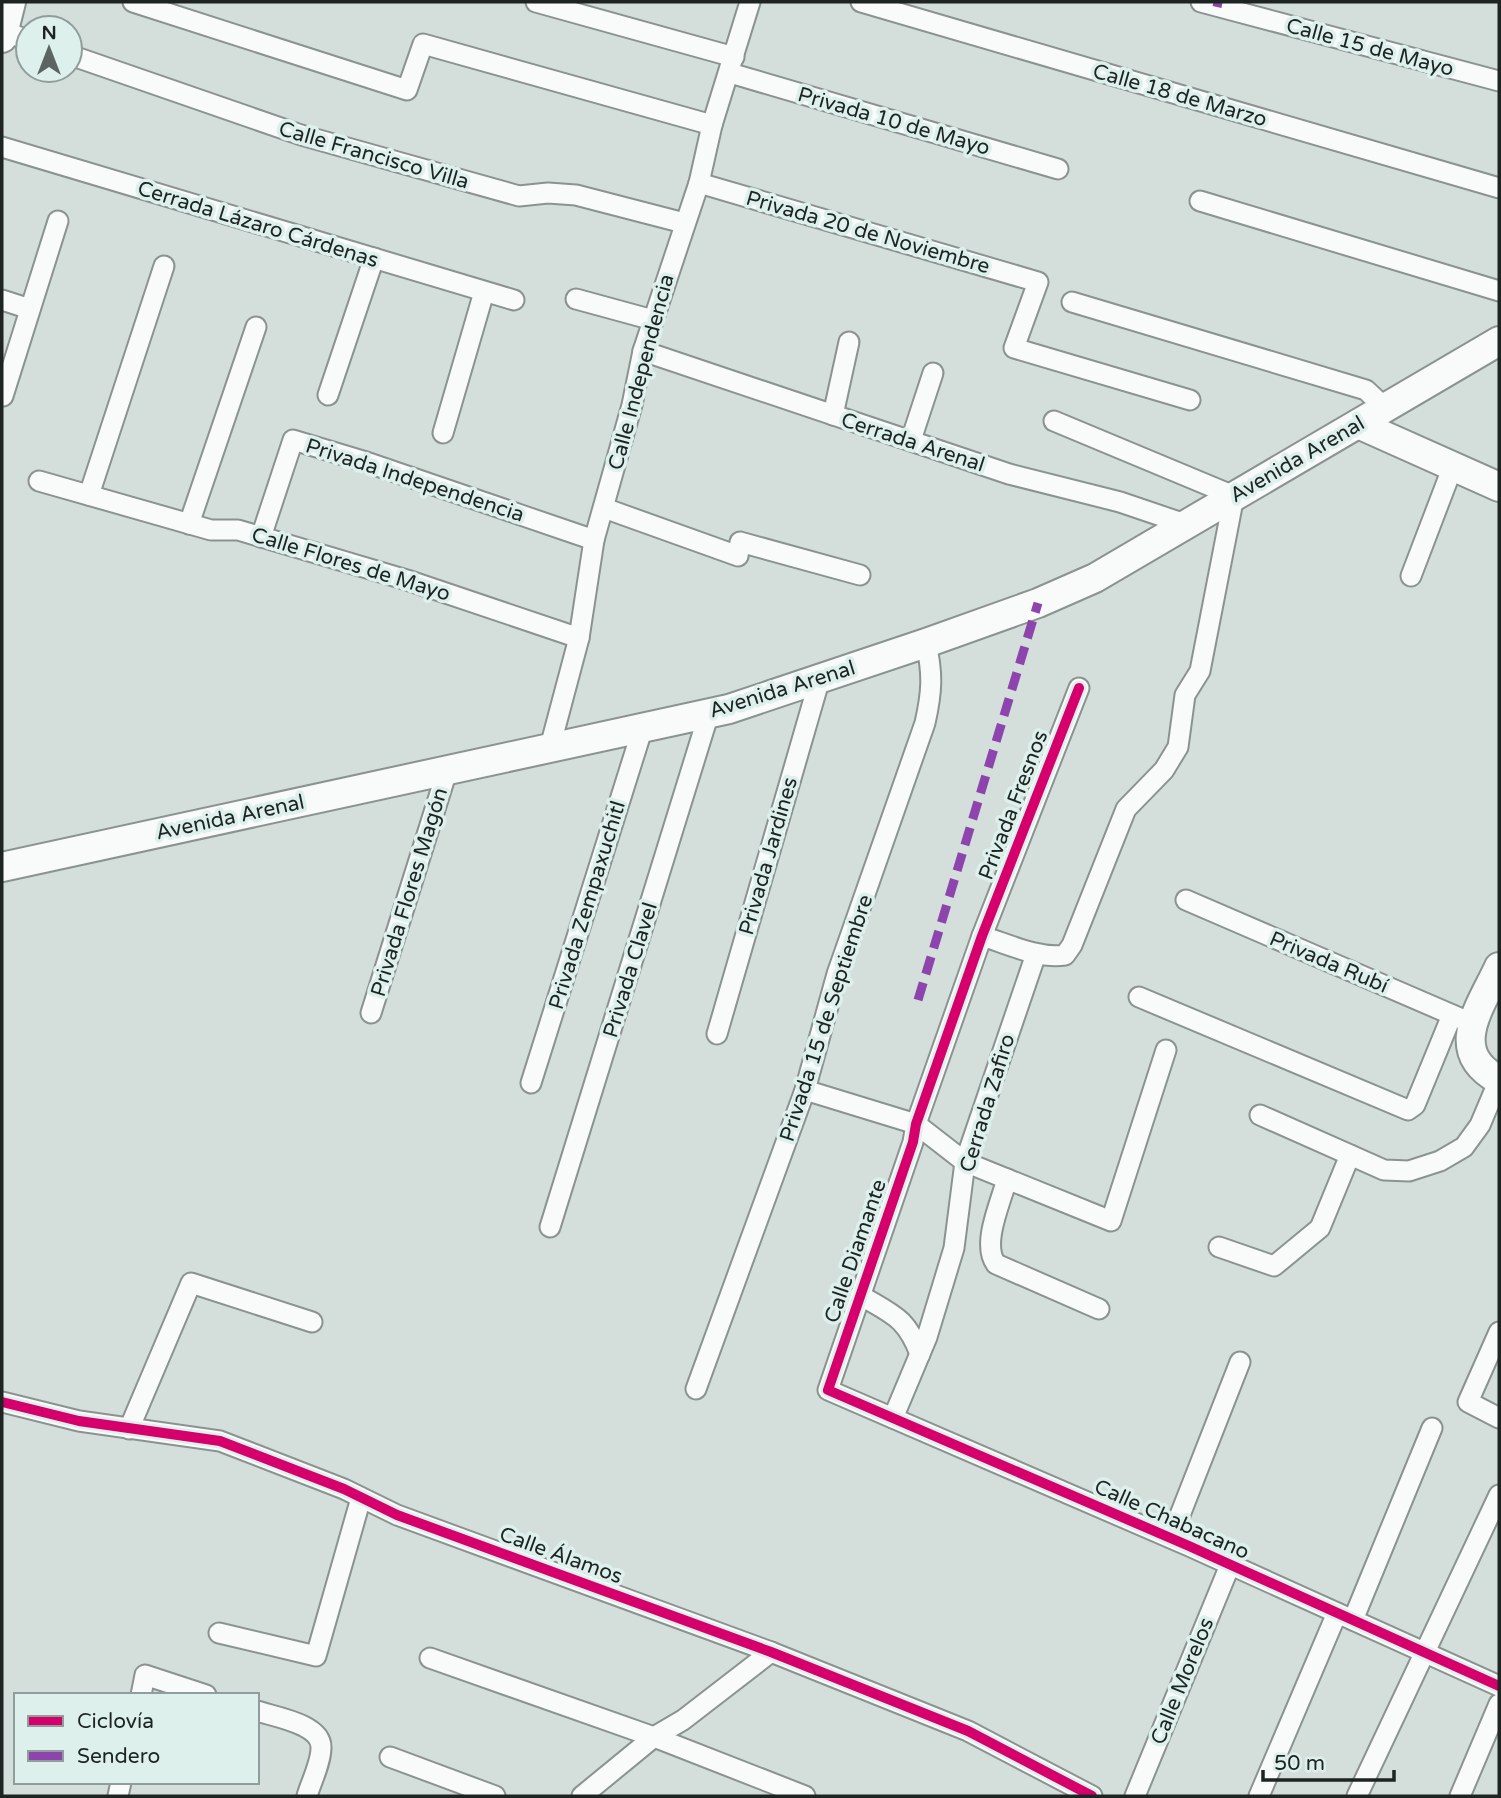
<svg xmlns="http://www.w3.org/2000/svg" width="1501" height="1798" viewBox="0 0 1501 1798" font-family="'Varela Round',sans-serif">
  <rect width="100%" height="100%" fill="#d4dfdc"/>
  <g fill="none" stroke-linecap="round" stroke-linejoin="round">
    <g stroke="#8b9391" stroke-width="23">
      <g id="street">
        <path d="M133 2 407 90 423 44 712 125"/>
        <path d="M536 2 734 57"/>
        <path d="M861 2 1499 188"/>
        <path d="M1201 2 1499 81"/>
        <path d="M3 31 28 40"/>
        <path d="M70 55 301 135 519 196 548 193 576 195 684 223"/>
        <path d="M730 73 1058 169"/>
        <path d="M2 147 514 300"/>
        <path d="M699 183 1038 282 1014 348 1190 400"/>
        <path d="M1200 201 1499 291"/>
        <path d="M576 299 653 320"/>
        <path d="M2 300 30 309"/>
        <path d="M1072 302 1366 390 1385 408"/>
        <path d="M643 351 1009 474 1120 502 1185 524"/>
        <path d="M328 395 374 258"/>
        <path d="M3 396 58 221"/>
        <path d="M833 415 849 342"/>
        <path d="M443 433 484 292"/>
        <path d="M911 440 933 373"/>
        <path d="M39 481 211 530H238L407 580 579 638"/>
        <path d="M89 495 164 266"/>
        <path d="M604 508 738 556 740 542 860 575"/>
        <path d="M189 524 256 327"/>
        <path d="M261 537 293 440 363 461 594 540"/>
        <path d="M1411 576 1453 466"/>
        <path d="M1079 688 982 936 916 1124 913 1142 828 1390 1189 1546 1499 1686"/>
        <path d="M550 747 579 638 594 540 632 405 643 351 699 183 712 125 750 2"/>
        <path d="M1186 900 1462 1019"/>
        <path d="M982 936C1008 944 1038 959 1065 955L1072 945 1126 809 1164 770 1178 747 1185 695 1200 671 1234 496 1054 421"/>
        <path d="M1139 997 1408 1110 1415 1105 1452 1015"/>
        <path d="M371 1013 447 771"/>
        <path d="M717 1034 820 678"/>
        <path d="M531 1083 643 727"/>
        <path d="M805 1090 916 1124 965 1162 1111 1221 1166 1050"/>
        <path d="M1260 1115 1384 1170 1409 1171 1440 1161 1464 1147 1480 1125 1499 1080"/>
        <path d="M1007 1179C1001 1202 981 1244 996 1264L1099 1309"/>
        <path d="M550 1227 709 713"/>
        <path d="M1219 1247 1274 1266 1320 1228 1350 1155"/>
        <path d="M860 1295C893 1315 906 1317 920 1354"/>
        <path d="M1499 1332 1468 1402 1499 1418"/>
        <path d="M696 1389 805 1090 837 974 925 723C932 692 933 674 926 643"/>
        <path d="M2 1402 79 1421 220 1441 344 1489 397 1515 771 1652 968 1731 1092 1796"/>
        <path d="M893 1418 927 1337 954 1248 965 1162 1036 954"/>
        <path d="M129 1429 191 1283 312 1322"/>
        <path d="M1171 1538 1240 1362"/>
        <path d="M1353 1620 1432 1428"/>
        <path d="M219 1633 316 1656 361 1498"/>
        <path d="M430 1658 654 1737 805 1796"/>
        <path d="M141 1695 145 1675 206 1695"/>
        <path d="M257 1711C275 1717 322 1724 321 1748 321 1763 311 1782 307 1796"/>
        <path d="M390 1757 495 1796"/>
        <path d="M118 1796 121 1782"/>
        <path d="M582 1796 654 1737 683 1720 771 1652"/>
        <path d="M1135 1796 1230 1565"/>
        <path d="M1259 1796 1337 1613"/>
        <path d="M1357 1796 1499 1495"/>
        <path d="M1460 1796 1499 1704"/>
      </g>
    </g>
    <g stroke="#8b9391" stroke-width="32">
      <g id="secondary">
        <path d="M2 38 11 2"/>
        <path d="M1358 424 1499 487"/>
        <path d="M2 867 729 709 926 643 1038 603 1095 578 1499 341"/>
        <path d="M1499 967C1480 1008 1446 1051 1499 1080"/>
      </g>
    </g>
    <use href="#street" stroke="#f9fafa" stroke-width="19"/>
    <use href="#secondary" stroke="#f9fafa" stroke-width="28"/>
    <g stroke="#8e44ad" stroke-width="9" stroke-dasharray="18 9" stroke-linecap="butt">
      <path d="M1217 7 1218 2"/>
      <path d="M918 1000 1038 603"/>
    </g>
    <g stroke="#ddf0eb" stroke-width="15">
      <g id="cycleway">
        <path d="M1079 688 982 936 916 1124 913 1142 828 1390 1189 1546 1499 1686"/>
        <path d="M2 1402 79 1421 220 1441 344 1489 397 1515 771 1652 968 1731 1092 1796"/>
      </g>
    </g>
    <use href="#cycleway" stroke="#d6006c" stroke-width="10"/>
  </g>
  <g text-anchor="middle" stroke-width="7" stroke-linejoin="round" paint-order="stroke">
    <g font-size="21" fill="#1d2422" stroke="#ddf0eb">
      <text transform="translate(1370 47) rotate(15)" y="7">Calle 15 de Mayo</text>
      <text transform="translate(1180 95) rotate(16)" y="7">Calle 18 de Marzo</text>
      <text transform="translate(894 121) rotate(16)" y="7">Privada 10 de Mayo</text>
      <text transform="translate(374 155) rotate(16)" y="7">Calle Francisco Villa</text>
      <text transform="translate(258 224) rotate(17)" y="7">Cerrada Lázaro Cárdenas</text>
      <text transform="translate(868 232) rotate(16)" y="7">Privada 20 de Noviembre</text>
      <text transform="translate(641 372) rotate(-75)" y="7">Calle Independencia</text>
      <text transform="translate(913 442) rotate(18)" y="7">Cerrada Arenal</text>
      <text transform="translate(1297 459) rotate(-30)" y="7">Avenida Arenal</text>
      <text transform="translate(415 480) rotate(18)" y="7">Privada Independencia</text>
      <text transform="translate(351 564) rotate(17)" y="7">Calle Flores de Mayo</text>
      <text transform="translate(782 689) rotate(-17)" y="7">Avenida Arenal</text>
      <text transform="translate(1013 805) rotate(-69)" y="7">Privada Fresnos</text>
      <text transform="translate(230 817) rotate(-12)" y="7">Avenida Arenal</text>
      <text transform="translate(768 856) rotate(-74)" y="7">Privada Jardines</text>
      <text transform="translate(409 892) rotate(-73)" y="7">Privada Flores Magón</text>
      <text transform="translate(587 905) rotate(-73)" y="7">Privada Zempaxuchitl</text>
      <text transform="translate(1329 962) rotate(23)" y="7">Privada Rubí</text>
      <text transform="translate(630 970) rotate(-73)" y="7">Privada Clavel</text>
      <text transform="translate(826 1018) rotate(-72)" y="7">Privada 15 de Septiembre</text>
      <text transform="translate(987 1103) rotate(-73)" y="7">Cerrada Zafiro</text>
      <text transform="translate(855 1251) rotate(-71)" y="7">Calle Diamante</text>
      <text transform="translate(1172 1519) rotate(24)" y="7">Calle Chabacano</text>
      <text transform="translate(561 1555) rotate(20)" y="7">Calle Álamos</text>
      <text transform="translate(1182 1681) rotate(-68)" y="7">Calle Morelos</text>
    </g>
  </g>
  <rect width="1501" height="1798" fill="none" stroke="#1d2422" stroke-width="7"/>
  <rect x="14" y="1693" width="245" height="91" fill="#ddf0eb" stroke="#909e9b" stroke-width="2"/>
  <rect x="28" y="1716" width="35" height="10" fill="#d6006c" stroke="#909e9b" stroke-width="2"/>
  <text x="77" y="1728" font-size="21" fill="#1d2422">Ciclovía</text>
  <rect x="28" y="1751" width="35" height="10" fill="#8e44ad" stroke="#909e9b" stroke-width="2"/>
  <text x="77" y="1763" font-size="21" fill="#1d2422">Sendero</text>
  <g transform="translate(49 49)"><circle r="33" fill="#ddf0eb" stroke="#909e9b" stroke-width="2"/>
  <path d="M0-5L12 26L0 18L-12 26Z" fill="#5d6563"/>
  <text y="-10" font-size="19" font-weight="bold" text-anchor="middle" fill="#1d2422">N</text>
  </g>
  <path d="M1263 1770v10h131v-10" fill="none" stroke="#1d2422" stroke-width="3.5"/>
  <text x="1274" y="1770" font-size="21" fill="#1d2422" stroke="#ddf0eb" stroke-width="5" paint-order="stroke">50 m</text>
</svg>
